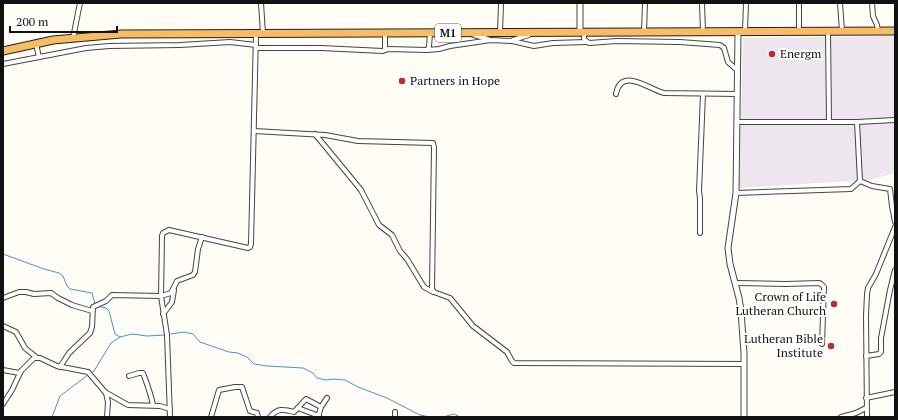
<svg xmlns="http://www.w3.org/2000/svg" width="898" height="420" viewBox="0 0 898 420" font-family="'PT Serif',serif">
  <rect width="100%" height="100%" fill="#fffdf5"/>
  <path fill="#eee6ef" d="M895 36V173L870 180 739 188 743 38Z"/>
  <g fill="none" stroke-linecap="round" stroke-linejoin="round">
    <g stroke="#3f96cf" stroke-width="1">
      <path d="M3 254 44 269 59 273 63 276 67 286 70 289 92 293 95 304"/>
      <path d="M97 306 106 308 109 311 115 334 120 337"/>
      <path d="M171 334 184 332 193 334 200 342 229 352 238 353 247 357 254 364 267 366 303 368 313 373 317 378 326 380 333 379 345 380 358 387 387 398 420 415 430 417"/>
      <path d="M91 373 94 371 111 343 120 337 132 334 147 336 165 335"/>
      <path d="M52 417 60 396 88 375"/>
      <path d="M443 417 454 414 460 417"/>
    </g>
    <g stroke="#444" stroke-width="6">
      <g id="minor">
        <path d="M261 3 263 34"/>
        <path d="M702 3 703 32"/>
        <path d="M799 3V31"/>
        <path d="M840 3 842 31"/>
        <path d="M872 3 873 16 877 25 878 31"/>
        <path d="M745 31 746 3"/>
        <path d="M828 31 829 122"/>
        <path d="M584 32V39L589 43 617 41 680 42 720 45 724 48 728 62 737 70"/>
        <path d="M644 32 645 3"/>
        <path d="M385 33V49"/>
        <path d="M500 33 501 3"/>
        <path d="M474 35 488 39"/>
        <path d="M73 38 80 3"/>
        <path d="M513 40 529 35"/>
        <path d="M36 44 39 57"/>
        <path d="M256 48H321L383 51 388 49 427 50 429 47 430 33"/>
        <path d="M427 50 439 49 450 46 491 40 512 41 534 46 553 43 587 42"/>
        <path d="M3 64 86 48 109 46 180 45 230 42 256 45"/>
        <path d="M616 94C621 66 650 90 664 93L737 94"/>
        <path d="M737 122H857L895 120"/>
        <path d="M857 122 860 181"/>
        <path d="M254 131 325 135 358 141 433 143 434 147 432 289 434 292 450 298 473 326 507 352 512 361 514 363 744 364"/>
        <path d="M315 134 361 190 379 225 392 235 400 251 407 259 424 287 433 292"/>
        <path d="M736 193 851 189 860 181 872 186 890 189 892 206 895 222"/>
        <path d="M700 233V198L699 191 703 94"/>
        <path d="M735 283 786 284 819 283 821 284 824 287 822 344"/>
        <path d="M3 298 19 292H26L34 294 51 293 58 298 72 305 92 311"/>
        <path d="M163 314 172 302 174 290"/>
        <path d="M3 326 16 332 25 348 36 357"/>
        <path d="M866 356 879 354 881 352V338L890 290 895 270"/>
        <path d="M60 367 69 353 90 333 92 327 93 307 106 301 112 295 161 296 171 293 177 281 193 275 195 272 198 249 202 237"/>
        <path d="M3 370 19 373 34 358H40L57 366 88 372 105 392 128 405 160 406 170 409"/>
        <path d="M129 376 139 373H143C147 384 151 394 153 405"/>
        <path d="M106 393 108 402 107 417"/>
        <path d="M866 398 895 392"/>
        <path d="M3 404 12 390 21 371"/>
        <path d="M298 408 319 416"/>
        <path d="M395 412V417"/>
        <path d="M170 417 167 335 161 296 162 236 163 233 169 230 248 248 250 247 251 244 256 34"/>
        <path d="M211 417 219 390 235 387H242L250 411 257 413 258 417"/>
        <path d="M270 417C277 408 284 409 294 412L306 399 321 407"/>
        <path d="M318 417 321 407 327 398"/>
        <path d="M841 417 856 413 866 408"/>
        <path d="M867 417 866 316 867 294 868 288 876 274 895 227"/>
      </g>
    </g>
    <g stroke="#444" stroke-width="7">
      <g id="tertiary">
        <path d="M580 3V32"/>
        <path d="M738 31 736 193 728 248 730 264 739 298 741 311 744 353V417"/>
      </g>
    </g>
    <g stroke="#222" stroke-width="9">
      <path id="trunk" d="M3 51 53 40 121 34 895 31"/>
    </g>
    <use href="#minor" stroke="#fff" stroke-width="4"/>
    <use href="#tertiary" stroke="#fff" stroke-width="5"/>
    <use href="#trunk" stroke="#f7bc64" stroke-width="7"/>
  </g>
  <g fill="#c4262e" stroke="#fff" stroke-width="1.5">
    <circle cx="772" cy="54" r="4"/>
    <circle cx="402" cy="81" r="4"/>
    <circle cx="834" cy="304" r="4"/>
    <circle cx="831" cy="346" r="4"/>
  </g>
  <g text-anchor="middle" stroke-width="4" stroke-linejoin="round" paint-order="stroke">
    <rect fill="#fff" stroke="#585858" stroke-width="1" x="435" y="24" width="26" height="18" rx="3"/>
    <g font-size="11" font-weight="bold" fill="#111">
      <text x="448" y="37">M1</text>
    </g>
    <g font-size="12" fill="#111" stroke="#fff" text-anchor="start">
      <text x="780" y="58">Energm</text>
      <text x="410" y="85">Partners in Hope</text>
      <text x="826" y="301" text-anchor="end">Crown of Life<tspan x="826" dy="14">Lutheran Church</tspan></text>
      <text x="823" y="343" text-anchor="end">Lutheran Bible<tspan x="823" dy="14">Institute</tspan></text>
    </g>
  </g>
  <rect width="898" height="420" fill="none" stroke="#111111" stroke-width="8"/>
  <path d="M10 26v6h107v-6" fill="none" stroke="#111111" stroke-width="2"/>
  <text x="16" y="26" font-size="12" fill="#111111" stroke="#ffffff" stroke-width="3" paint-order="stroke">200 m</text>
</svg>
